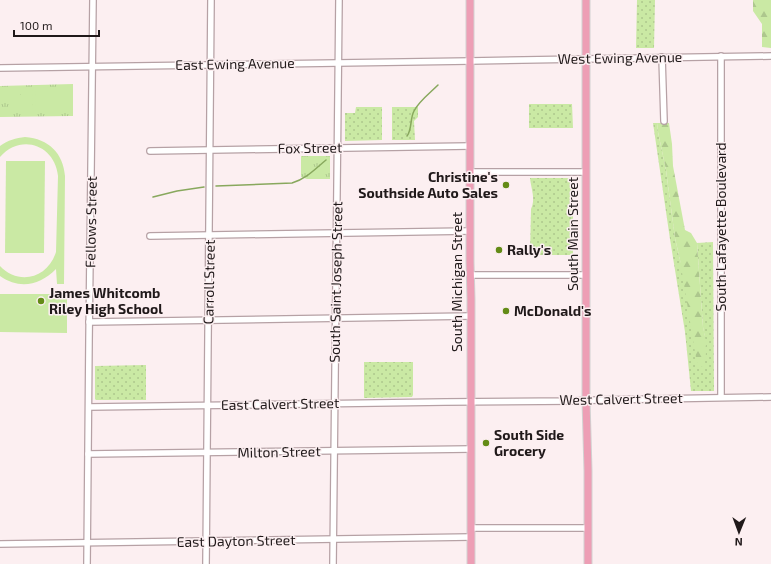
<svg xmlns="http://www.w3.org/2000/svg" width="771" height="564" viewBox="0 0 771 564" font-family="'Exo 2',sans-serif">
  <defs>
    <pattern id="grass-dots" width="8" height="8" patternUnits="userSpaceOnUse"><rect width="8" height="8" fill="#cae9a4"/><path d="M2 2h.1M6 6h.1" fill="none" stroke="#adc78d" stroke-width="1.8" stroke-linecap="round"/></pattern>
    <pattern id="forest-firs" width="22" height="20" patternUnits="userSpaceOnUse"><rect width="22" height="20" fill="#cae9a4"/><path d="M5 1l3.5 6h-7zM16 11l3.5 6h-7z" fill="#adc78d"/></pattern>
    <pattern id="park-tufts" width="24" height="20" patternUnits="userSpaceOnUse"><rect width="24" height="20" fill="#cae9a4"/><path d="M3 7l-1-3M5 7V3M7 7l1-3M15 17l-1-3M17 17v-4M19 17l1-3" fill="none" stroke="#adc78d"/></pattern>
  </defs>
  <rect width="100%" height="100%" fill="#fceff1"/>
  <g fill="url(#grass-dots)">
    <path d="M637 0H655L654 48H636Z"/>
    <path d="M529 104H572L573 128H529Z"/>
    <path d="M356 107H382V140L345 141V113H355Z"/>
    <path d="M392 107H418V117L414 121 415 140H392Z"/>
    <path d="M653 123H657L658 132 666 170 675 238 680 260 705 338 703 327 697 243 713 242 714 391H691L685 332 670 239Z"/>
    <path d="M530 178H573V255H530L531 209C536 199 531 189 530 178Z"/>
    <path d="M364 362H413V395L412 397 364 398Z"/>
    <path d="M146 365V400H96L95 399V366Z"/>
  </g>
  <g fill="url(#forest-firs)">
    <path d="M753 0H771V48L762 47V24L753 11Z"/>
    <path d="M657 123H669L672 144 673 166 685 230 691 233 697 243 703 327C706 340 708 354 703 367L698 366 696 358 680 260 675 238 666 170 658 132Z"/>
  </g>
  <g fill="url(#park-tufts)">
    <path d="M73 84V116L0 117V86Z"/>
    <path d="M301 156H330V179H307L301 177Z"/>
  </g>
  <g fill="#cae9a4">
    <path d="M23 90H32L33 110H23Z"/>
    <path d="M35 90H45V110H36Z"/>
    <rect x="48" y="90" width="9" height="20"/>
    <rect x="60" y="90" width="10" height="20"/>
    <rect x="11" y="91" width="9" height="20"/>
    <path d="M25 137C49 139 63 153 65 176L64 284H57L56 269C40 285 20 290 0 276V266C19 286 48 278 56 252L58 176C55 145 21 133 0 157V146C8 140 16 138 25 137Z"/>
    <path d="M6 161H45L44 253H5Z"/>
    <path d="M0 294H67V333L0 332Z"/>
  </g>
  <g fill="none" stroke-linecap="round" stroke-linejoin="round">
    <g stroke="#88a85d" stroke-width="1.5">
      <path d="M407 136C412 130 410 118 414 111 419 101 430 93 438 85"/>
      <path d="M216 186 292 183C306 179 315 169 326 160"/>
      <path d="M153 197 177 191 204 187"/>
    </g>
    <g stroke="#b6a1a5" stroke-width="8">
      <g id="minor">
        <path d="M662 57 664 121"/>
        <path d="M0 68 470 61 771 56"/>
        <path d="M150 151 470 146"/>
        <path d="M470 172H586"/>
        <path d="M150 236 470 231"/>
        <path d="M470 275H586"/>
        <path d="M89 322 471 316"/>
        <path d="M721 397V56"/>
        <path d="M89 407 445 402 574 401 598 400 771 397"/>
        <path d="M88 454 471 449"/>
        <path d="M471 528H588"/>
        <path d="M0 544 471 537"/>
        <path d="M87 564 89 341 93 0"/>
        <path d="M206 564 211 0"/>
        <path d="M333 564 339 0"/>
      </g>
    </g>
    <g stroke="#d2d1d1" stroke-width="9">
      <g id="major">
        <path d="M470 0V262L471 299V564"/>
        <path d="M586 0V400L588 471V564"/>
      </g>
    </g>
    <use href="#minor" stroke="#fff" stroke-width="5.5"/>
    <use href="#major" stroke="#ed9eb5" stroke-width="7"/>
  </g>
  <g fill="#638b16" stroke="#fceff1" stroke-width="1.5">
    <circle cx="506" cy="185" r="4"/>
    <circle cx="499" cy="250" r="4"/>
    <circle cx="41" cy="301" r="4"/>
    <circle cx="506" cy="311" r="4"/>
    <circle cx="486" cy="443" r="4"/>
  </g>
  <g text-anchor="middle" stroke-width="3" stroke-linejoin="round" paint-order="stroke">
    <g font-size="14" fill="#20191a" stroke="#fceff1">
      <text transform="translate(620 58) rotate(-1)" y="5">West Ewing Avenue</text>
      <text transform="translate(235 64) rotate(-1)" y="5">East Ewing Avenue</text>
      <text transform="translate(310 148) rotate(-1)" y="5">Fox Street</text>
      <text transform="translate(91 222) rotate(-89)" y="5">Fellows Street</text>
      <text transform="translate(721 227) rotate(-90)" y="5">South Lafayette Boulevard</text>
      <text transform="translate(573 234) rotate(-90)" y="5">South Main Street</text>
      <text transform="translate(209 282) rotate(-89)" y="5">Carroll Street</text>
      <text transform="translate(336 282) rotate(-89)" y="5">South Saint Joseph Street</text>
      <text transform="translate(457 282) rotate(-90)" y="5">South Michigan Street</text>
      <text transform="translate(621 399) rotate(-1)" y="5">West Calvert Street</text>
      <text transform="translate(280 404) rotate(-1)" y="5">East Calvert Street</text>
      <text transform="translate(279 452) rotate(-1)" y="5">Milton Street</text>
      <text transform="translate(236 541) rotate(-1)" y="5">East Dayton Street</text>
    </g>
    <g font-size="14" font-weight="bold" fill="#20191a" stroke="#fceff1" text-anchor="start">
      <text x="498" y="182" text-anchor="end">Christine's<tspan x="498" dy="16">Southside Auto Sales</tspan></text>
      <text x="507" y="255">Rally's</text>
      <text x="49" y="298">James Whitcomb<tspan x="49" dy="16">Riley High School</tspan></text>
      <text x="514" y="316">McDonald's</text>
      <text x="494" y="440">South Side<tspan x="494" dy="16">Grocery</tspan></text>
    </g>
  </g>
  <g transform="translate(739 532) rotate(181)" stroke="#fceff1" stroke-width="3" paint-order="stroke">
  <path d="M0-3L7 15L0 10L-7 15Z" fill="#20191a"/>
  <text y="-6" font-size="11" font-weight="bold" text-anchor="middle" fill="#20191a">N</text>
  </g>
  <path d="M14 30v6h85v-6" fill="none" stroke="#20191a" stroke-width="2"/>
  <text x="20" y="30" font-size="12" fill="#20191a" stroke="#fceff1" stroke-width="3" paint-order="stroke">100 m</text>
</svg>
